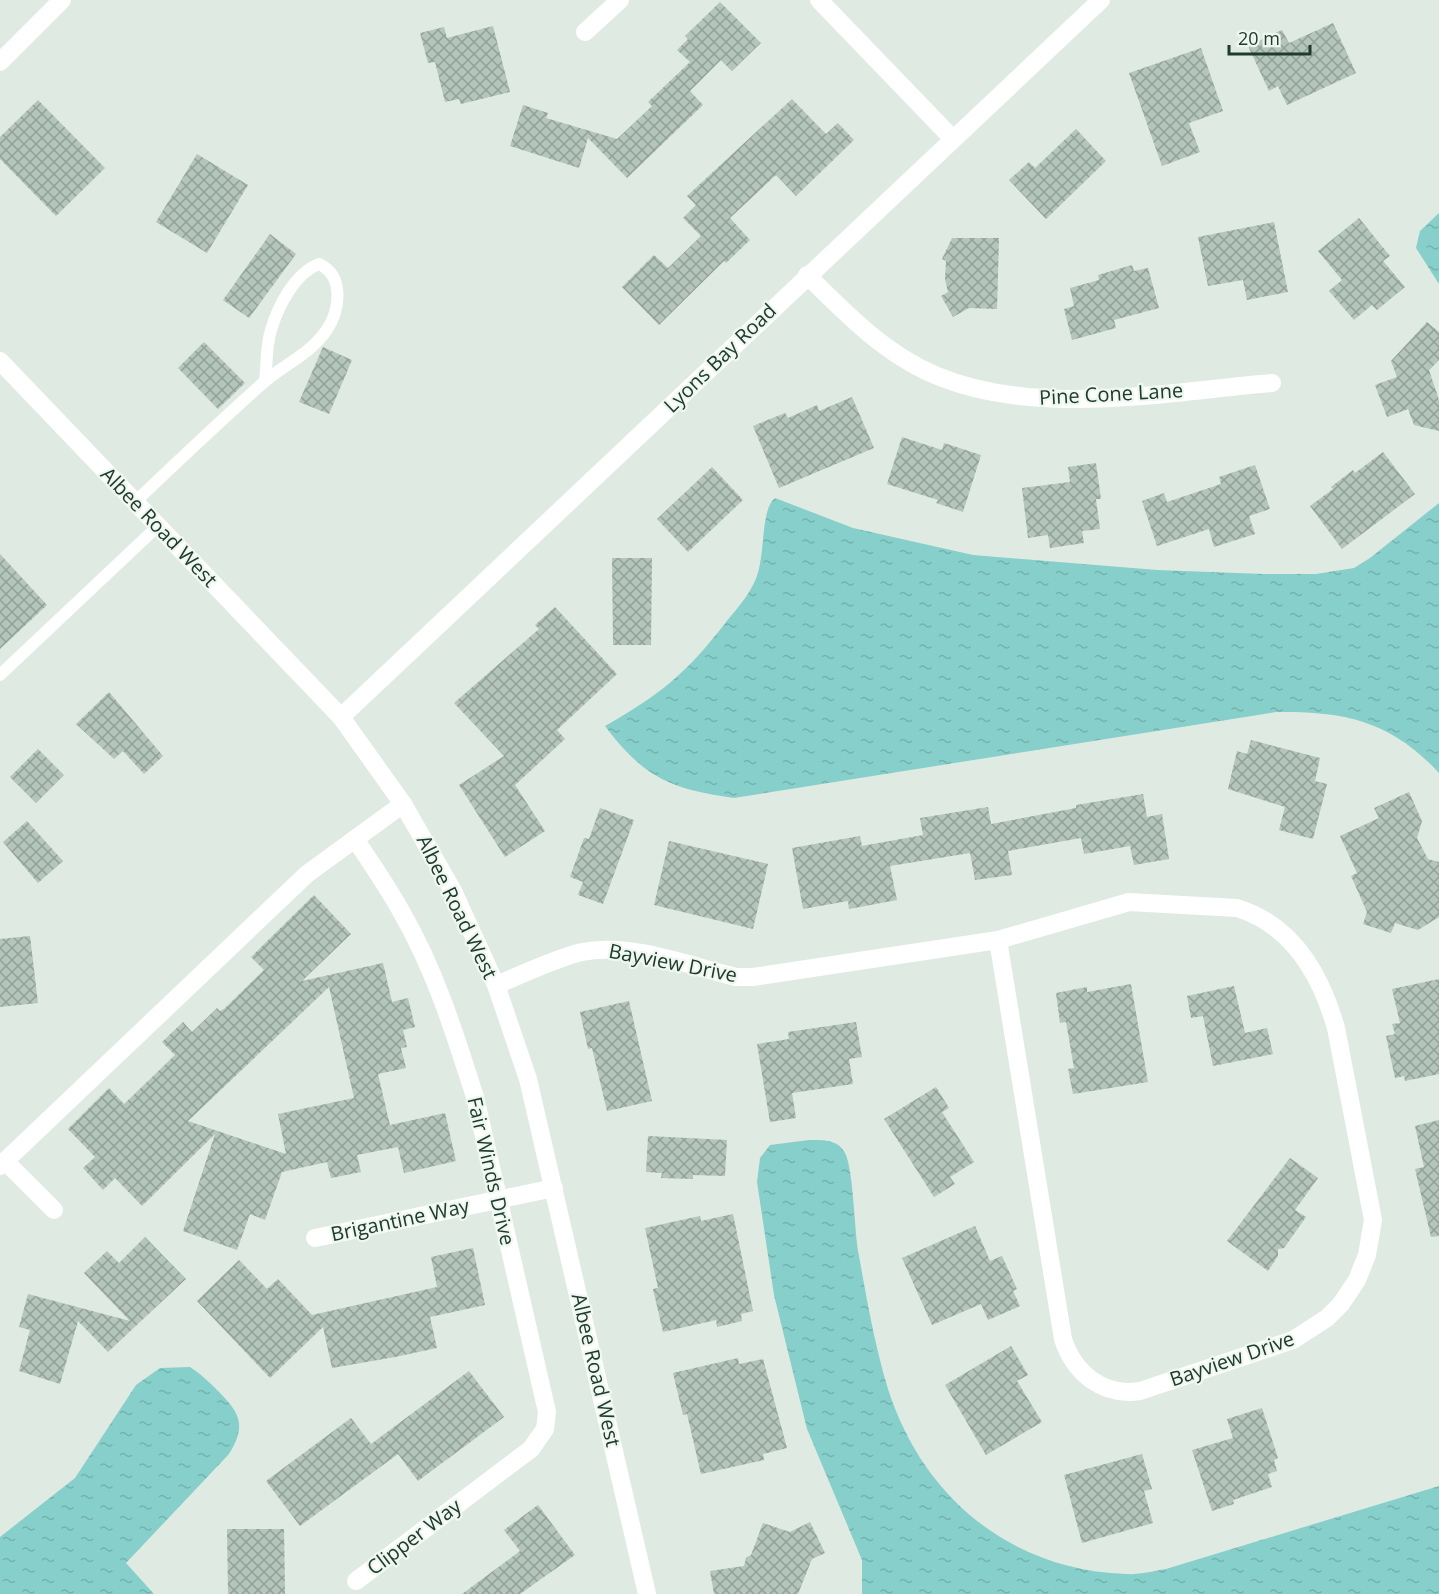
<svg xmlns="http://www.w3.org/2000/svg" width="1439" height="1594" viewBox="0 0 1439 1594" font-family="'Open Sans',sans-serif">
  <defs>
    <pattern id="water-ripples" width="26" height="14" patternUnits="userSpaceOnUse" patternTransform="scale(1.5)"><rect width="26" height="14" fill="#86cfca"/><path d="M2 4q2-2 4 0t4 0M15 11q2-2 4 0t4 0" fill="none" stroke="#73b2ae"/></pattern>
    <pattern id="building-cross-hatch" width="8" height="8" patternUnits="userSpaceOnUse" patternTransform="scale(1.5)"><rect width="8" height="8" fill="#b4c5bb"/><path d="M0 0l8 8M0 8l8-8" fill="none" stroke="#92a198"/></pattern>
  </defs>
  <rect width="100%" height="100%" fill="#dfeae2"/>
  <g fill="url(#water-ripples)">
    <path d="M1439 213V284L1416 248 1420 231Z"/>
    <path d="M775 498 853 528 973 555 1157 570 1263 574H1316L1354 568 1370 558 1439 503V773C1391 721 1345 711 1276 712L734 798C671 789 644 778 605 726 661 694 686 674 726 622 737 609 748 596 755 581 766 558 760 509 775 498Z"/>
    <path d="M809 1140C822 1140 838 1139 845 1153 854 1171 854 1232 859 1256 867 1301 875 1346 888 1389 923 1498 1011 1570 1126 1574 1139 1575 1153 1571 1166 1569L1439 1486V1594H862V1560L807 1429 774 1295 757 1182 760 1158 770 1145Z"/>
    <path d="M190 1367C201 1374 209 1382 219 1392 241 1414 246 1426 229 1454L126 1563 154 1594H0V1537L75 1478 136 1385 160 1368Z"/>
  </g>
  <g fill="url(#building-cross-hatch)" fill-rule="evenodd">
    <path d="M720 2 761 43 732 71 721 60 690 91 703 105 627 178 588 138 579 168 510 146 523 105 548 113 546 118 617 139 652 106 648 102 690 62 677 50 688 39 685 36Z"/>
    <path d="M1333 23 1356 73 1287 105 1278 86 1269 91 1248 46 1282 30 1289 43Z"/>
    <path d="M493 26 510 92 461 104 459 99 445 102 435 62 428 63 420 33 444 27 447 38Z"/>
    <path d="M1201 48 1223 111 1189 123 1200 152 1162 166 1129 73Z"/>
    <path d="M792 99 826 134 838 123 854 140 796 196 776 175 730 218 750 240 726 263 724 261 659 325 622 287 654 255 668 268 701 236 683 218 696 205 687 196Z"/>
    <path d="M38 100 105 168 56 216 0 159V137Z"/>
    <path d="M1076 129 1106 161 1046 219 1009 180 1029 162 1035 168Z"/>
    <path d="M197 154 248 185 207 253 156 222Z"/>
    <path d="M1359 218 1390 256 1383 261 1405 287 1377 310 1372 305 1354 320 1329 291 1342 280 1318 251Z"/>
    <path d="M1274 222 1288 292 1247 300 1243 280 1208 286 1198 237Z"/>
    <path d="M270 234 296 254 249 318 223 300Z"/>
    <path d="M952 238H999L997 309 969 308 953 317 941 296 948 292 945 279 946 261 942 259Z"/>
    <path d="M1132 265 1134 271 1148 268 1159 308 1114 320 1116 328 1072 340 1064 309 1074 306 1070 288 1099 280 1098 275Z"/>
    <path d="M1427 322 1439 332V360L1429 370 1439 400V431L1414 425 1408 409 1387 417 1375 385 1397 377 1391 361Z"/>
    <path d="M204 342 245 383 218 409 178 368Z"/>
    <path d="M323 347 352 360 329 414 299 402Z"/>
    <path d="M852 397 874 448 779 488 753 426 785 413 788 418 817 405 819 411Z"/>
    <path d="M902 437 942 450 944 443 981 455 963 512 936 503 938 500 887 484Z"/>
    <path d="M1383 452 1415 494 1342 549 1310 506 1333 489 1331 487 1353 470 1355 473Z"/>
    <path d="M1096 463 1101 499H1096L1100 529 1082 531 1084 543 1050 548 1048 535 1028 538 1022 488 1070 482 1068 467Z"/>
    <path d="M1255 465 1270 509 1249 516 1255 534 1214 547 1209 529 1157 546 1142 501 1164 493 1167 502 1221 484 1219 477Z"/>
    <path d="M712 467 743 500 688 552 657 519Z"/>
    <path d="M0 554 47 605 0 649Z"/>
    <path d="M612 558H652L651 645H613Z"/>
    <path d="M555 607 617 674 557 730 565 739 515 785 545 831 505 857 459 785 504 756 454 703 539 629 535 625Z"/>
    <path d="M109 692 163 756 144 774 123 751 114 759 76 724Z"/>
    <path d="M1251 740 1320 758 1315 781 1327 784 1313 839 1279 830 1285 807 1228 789 1237 751 1247 754Z"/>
    <path d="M38 749 64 775 36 803 10 777Z"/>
    <path d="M1409 792 1422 821 1417 838 1428 859 1439 862V917L1418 930 1395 923 1391 933 1363 924 1367 912 1351 876 1357 873 1340 836 1379 818 1374 808Z"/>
    <path d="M1143 794 1147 817 1162 814 1169 859 1134 865 1130 846 1084 854 1081 838 1008 851 1012 875 975 880 970 853 890 866 897 900 849 909 848 901 803 909 792 848 860 836 862 846 923 835 920 818 988 807 991 824 1076 808V805Z"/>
    <path d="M600 808 634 820 603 904 578 895 583 882 570 877 584 838 589 839Z"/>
    <path d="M27 821 63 861 38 883 3 842Z"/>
    <path d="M669 841 768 864 753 929 654 905Z"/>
    <path d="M314 895 351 934 302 981 383 963 392 1002 408 998 415 1027 403 1030 407 1047 401 1048 406 1068 378 1074 390 1125 445 1113 456 1161 404 1173 398 1147 357 1155 361 1172 331 1178 327 1162 282 1172 265 1220 250 1214 237 1250 183 1231 215 1134 142 1206 115 1178 103 1190 83 1168 95 1157 68 1129 109 1088 124 1104 175 1055 162 1042 183 1022 192 1032 217 1008 220 1011 224 1009 264 970 251 957ZM329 987 354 1098 278 1114 286 1154 188 1121Z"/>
    <path d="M30 936 38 1003 0 1007V939Z"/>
    <path d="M1439 979V1074L1405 1081 1404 1076 1395 1078 1386 1036 1395 1034 1392 1024 1400 1023 1392 989Z"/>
    <path d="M1131 984 1148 1082 1073 1094 1068 1069 1074 1068 1066 1022 1060 1023 1056 993 1087 987V992Z"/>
    <path d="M1234 986 1245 1033 1267 1028 1273 1054 1213 1066 1203 1016 1191 1018 1187 996Z"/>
    <path d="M629 1001 652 1101 607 1111 592 1048 588 1049 580 1012Z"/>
    <path d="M856 1022 862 1057 849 1059 853 1084 792 1093 796 1118 770 1122 757 1044 789 1039 788 1032Z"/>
    <path d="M936 1087 949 1108 942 1112 974 1162 950 1177 955 1184 934 1197 884 1119Z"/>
    <path d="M1439 1120V1236L1431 1237 1415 1169 1424 1167 1415 1126Z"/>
    <path d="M648 1136 727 1140 725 1176 693 1175V1179L661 1178 662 1173 646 1172Z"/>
    <path d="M1290 1158 1318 1178 1295 1210 1306 1217 1284 1248 1278 1249V1256L1268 1271 1227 1241Z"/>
    <path d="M733 1214 753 1311 741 1314 742 1321 717 1327 716 1320 663 1332 653 1289 658 1288 645 1228 700 1216 701 1221Z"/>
    <path d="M975 1226 990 1261 1002 1256 1017 1289 1013 1291 1020 1306 988 1320 981 1304 932 1325 902 1258Z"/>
    <path d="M145 1237 186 1279 108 1352 78 1321 60 1384 19 1371 30 1330 19 1327 28 1294 130 1321 84 1273 107 1251 119 1263Z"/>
    <path d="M473 1248 485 1305 430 1317 437 1348 395 1357 332 1368 323 1327 270 1378 197 1301 239 1260 267 1289 278 1279 312 1315 437 1287 431 1257Z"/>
    <path d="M1011 1346 1028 1375 1017 1381 1042 1422 986 1455 945 1385Z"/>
    <path d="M738 1358 739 1364 763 1359 787 1448 763 1454 764 1460 701 1474 687 1414 683 1415 673 1373Z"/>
    <path d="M469 1371 504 1417 418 1481 398 1454 300 1526 266 1481 351 1418 371 1444Z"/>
    <path d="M1262 1408 1278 1458 1274 1460 1277 1471 1268 1474 1272 1487 1233 1500 1234 1504 1212 1511 1192 1450 1233 1438 1227 1419Z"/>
    <path d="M1142 1454 1152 1489 1144 1491 1153 1523 1082 1543 1064 1475Z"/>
    <path d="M538 1505 575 1555 520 1594H462L520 1551 504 1530Z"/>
    <path d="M810 1522 825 1553 812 1559 798 1594H714L710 1571 744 1566 746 1558 751 1555 763 1523 790 1532Z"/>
    <path d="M227 1529H284L285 1594H228Z"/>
  </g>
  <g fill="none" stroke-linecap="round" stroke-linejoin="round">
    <g stroke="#fff" stroke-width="12">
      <path d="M135 502C177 462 219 422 263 383 283 365 309 355 326 331 340 311 345 276 319 264 295 273 278 306 271 330 266 345 267 365 265 381"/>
      <path d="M0 675 158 526"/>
    </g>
    <g stroke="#fff" stroke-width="18">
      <path d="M819 0 952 138"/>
      <path d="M585 32 620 0"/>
      <path d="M0 62 62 0"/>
      <path d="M807 275C845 313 885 354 935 375 1036 418 1166 392 1272 383"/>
      <path d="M341 717 1101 0"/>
      <path d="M355 839C371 863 388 887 402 913 435 970 455 1034 475 1097L547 1412 545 1429 531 1449 356 1581"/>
      <path d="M496 985C524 974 553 959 582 952 629 942 690 966 736 977H753L998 940 1129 902 1237 908C1292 925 1321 975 1336 1028L1373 1220 1367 1255 1357 1280 1341 1304 1327 1318 1293 1340 1140 1391C1103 1397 1074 1373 1063 1339L998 940"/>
      <path d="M5 1161 54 1210"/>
      <path d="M0 1166 307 874 403 804"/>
      <path d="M315 1238 554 1188"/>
    </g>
    <path stroke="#fff" stroke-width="18" d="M0 361 341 717 403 804 453 891 496 985 528 1079 647 1594"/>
  </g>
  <g text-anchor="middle" stroke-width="4.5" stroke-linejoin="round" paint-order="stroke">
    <g font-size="20" fill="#203a2d" stroke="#eff7f1">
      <text transform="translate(720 358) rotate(-44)" y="7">Lyons Bay Road</text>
      <text transform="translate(1111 394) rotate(-3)" y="7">Pine Cone Lane</text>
      <text transform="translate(159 527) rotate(46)" y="7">Albee Road West</text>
      <text transform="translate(457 907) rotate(64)" y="7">Albee Road West</text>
      <text transform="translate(673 963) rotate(11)" y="7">Bayview Drive</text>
      <text transform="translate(491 1171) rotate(77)" y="7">Fair Winds Drive</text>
      <text transform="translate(400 1220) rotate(-12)" y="7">Brigantine Way</text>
      <text transform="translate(1232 1359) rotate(-19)" y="7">Bayview Drive</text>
      <text transform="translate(596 1370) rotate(77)" y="7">Albee Road West</text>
      <text transform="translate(414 1537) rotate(-37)" y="7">Clipper Way</text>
    </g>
  </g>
  <path d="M1229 45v9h81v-9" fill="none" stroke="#203a2d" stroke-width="3"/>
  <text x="1238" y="45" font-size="18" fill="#203a2d" stroke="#eff7f1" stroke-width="4.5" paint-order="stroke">20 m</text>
</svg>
